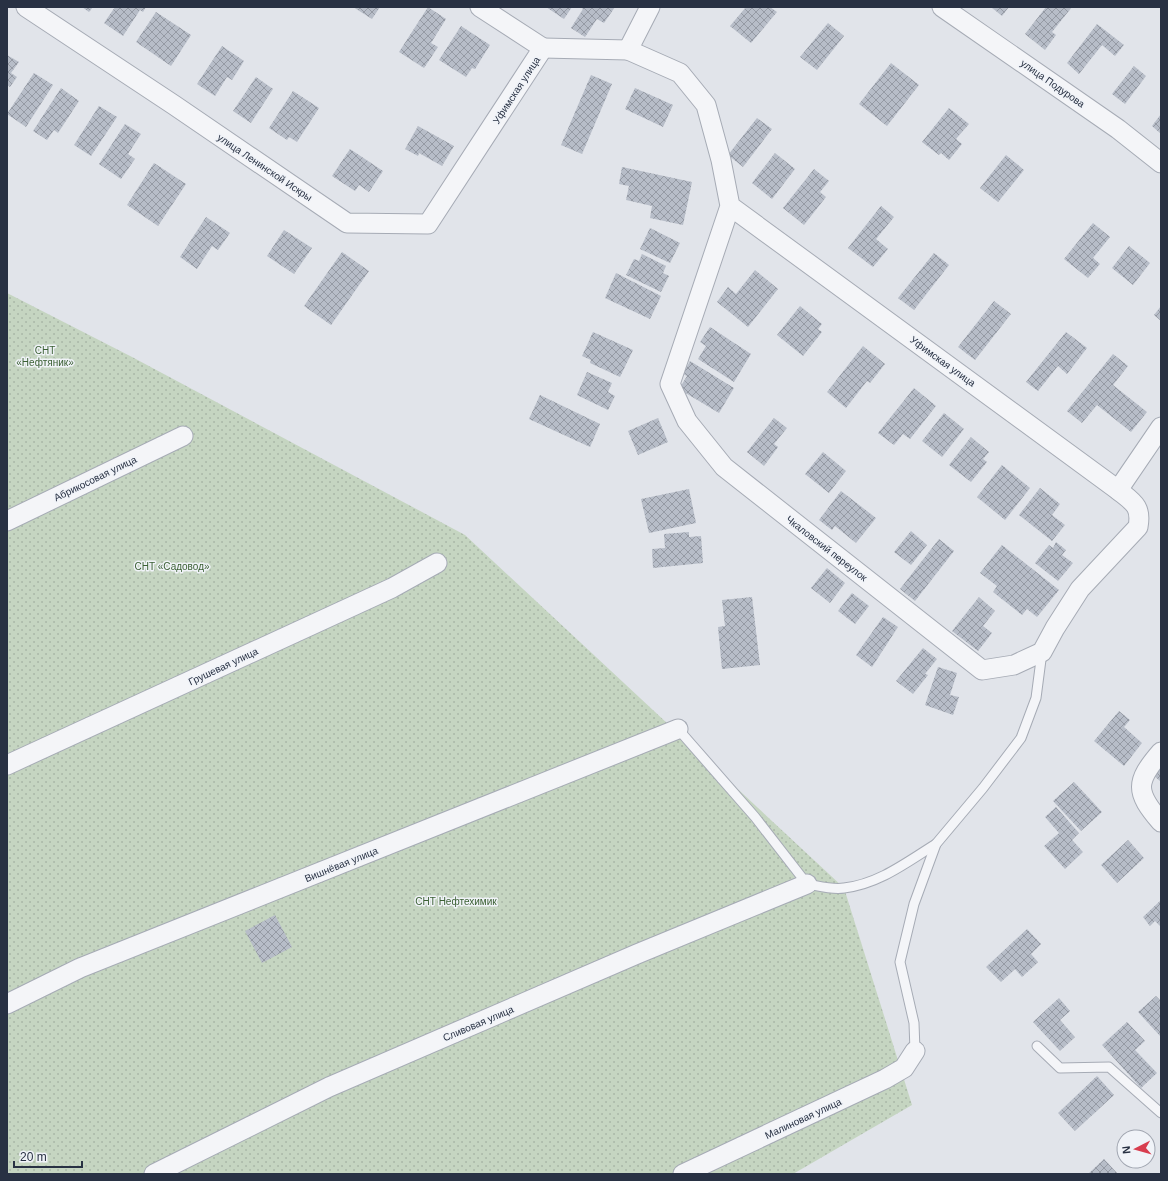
<svg xmlns="http://www.w3.org/2000/svg" width="1168" height="1181" viewBox="0 0 1168 1181" font-family="Arial,sans-serif">
  <defs>
    <pattern id="garden-dots" width="8" height="8" patternUnits="userSpaceOnUse"><rect width="8" height="8" fill="#c5d5c1"/><path d="M2 2h.1M6 6h.1" fill="none" stroke="#a9b7a7" stroke-width="1.8" stroke-linecap="round"/></pattern>
    <pattern id="building-cross-hatch" width="8" height="8" patternUnits="userSpaceOnUse"><rect width="8" height="8" fill="#b7bdc8"/><path d="M0 0l8 8M0 8l8-8" fill="none" stroke="#959aa4"/></pattern>
  </defs>
  <rect width="100%" height="100%" fill="#e1e4ea"/>
  <path fill="url(#garden-dots)" d="M7 293 132 357 465 535 844 888 912 1105 793 1174H7Z"/>
  <g fill="url(#building-cross-hatch)">
    <path d="M82 7H93L89 12Z"/>
    <path d="M115 7H146L143 12 140 10 123 36 104 23Z"/>
    <path d="M353 7H380L372 19Z"/>
    <path d="M428 7 446 19 431 43 438 47 424 68 399 52Z"/>
    <path d="M546 7H572L564 19Z"/>
    <path d="M580 7H615L604 23 597 19 585 37 571 28 583 9Z"/>
    <path d="M746 7H770L777 12 751 43 730 26Z"/>
    <path d="M991 7H1009L1002 16Z"/>
    <path d="M1046 7H1072L1052 32 1056 35 1045 50 1025 34Z"/>
    <path d="M156 12 191 35 171 66 136 42Z"/>
    <path d="M828 23 844 36 817 70 800 57Z"/>
    <path d="M1097 24 1124 45 1115 56 1102 45 1079 74 1067 63Z"/>
    <path d="M461 26 490 45 475 69 472 68 466 77 439 60Z"/>
    <path d="M222 46 244 61 232 80 227 77 215 96 197 84Z"/>
    <path d="M7 55 19 62 11 73 17 77 10 87 7 85Z"/>
    <path d="M891 63 919 85 887 126 859 104Z"/>
    <path d="M1134 66 1146 76 1125 104 1112 94Z"/>
    <path d="M34 73 53 85 26 127 7 114Z"/>
    <path d="M591 75 612 84 582 154 561 145Z"/>
    <path d="M256 77 273 89 251 123 233 111Z"/>
    <path d="M61 88 79 101 58 133 54 130 47 140 33 131Z"/>
    <path d="M635 88 673 105 663 127 625 109Z"/>
    <path d="M293 91 319 108 297 142 289 137 287 140 269 128Z"/>
    <path d="M99 106 117 117 91 156 74 145Z"/>
    <path d="M949 108 969 124 956 139 962 144 949 160 941 153 939 155 922 142Z"/>
    <path d="M1161 114V134L1152 126Z"/>
    <path d="M757 118 772 129 743 167 728 155Z"/>
    <path d="M125 124 141 134 128 154 135 159 121 179 99 164Z"/>
    <path d="M418 126 454 146 442 166 419 153 418 156 405 149Z"/>
    <path d="M350 149 383 171 369 192 359 185 355 191 332 176Z"/>
    <path d="M775 153 795 169 772 199 752 183Z"/>
    <path d="M1006 155 1024 170 998 202 980 188Z"/>
    <path d="M154 163 186 184 158 226 127 205Z"/>
    <path d="M622 167 692 182 683 225 650 218 652 206 626 200 629 186 619 184Z"/>
    <path d="M814 169 829 181 820 192 826 197 804 225 783 208Z"/>
    <path d="M881 206 894 217 876 239 888 249 873 267 848 248Z"/>
    <path d="M206 217 230 233 218 250 212 246 197 269 180 257Z"/>
    <path d="M1093 223 1110 237 1093 258 1100 264 1088 278 1064 259Z"/>
    <path d="M650 228 680 243 670 263 640 249Z"/>
    <path d="M284 230 312 248 294 274 267 256Z"/>
    <path d="M1129 246 1150 263 1133 285 1112 268Z"/>
    <path d="M342 252 369 271 331 325 304 306Z"/>
    <path d="M934 253 949 265 914 310 898 298Z"/>
    <path d="M642 254 666 266 663 273 669 276 661 292 626 275 634 259 639 261Z"/>
    <path d="M755 270 778 289 748 327 717 302 728 287 736 294Z"/>
    <path d="M616 273 661 296 650 319 605 298Z"/>
    <path d="M994 301 1011 314 975 360 958 347Z"/>
    <path d="M800 306 822 324 818 329 822 332 803 356 777 335Z"/>
    <path d="M1161 306V321L1154 315Z"/>
    <path d="M710 327 751 354 734 382 698 359 706 346 700 342Z"/>
    <path d="M593 332 633 350 620 377 590 363 591 360 582 356Z"/>
    <path d="M1066 332 1087 348 1067 374 1058 366 1038 391 1026 382Z"/>
    <path d="M863 346 885 364 870 383 867 381 846 408 827 392Z"/>
    <path d="M1113 354 1128 366 1113 385 1147 412 1131 432 1097 405 1082 423 1067 411Z"/>
    <path d="M690 361 734 388 719 413 679 389 687 376 683 374Z"/>
    <path d="M587 372 612 383 608 392 615 396 608 410 577 395Z"/>
    <path d="M914 388 936 406 910 439 903 434 894 445 878 433Z"/>
    <path d="M540 395 600 424 590 447 529 419Z"/>
    <path d="M944 413 964 429 942 457 922 441Z"/>
    <path d="M658 418 668 442 638 455 628 431Z"/>
    <path d="M774 418 787 428 774 444 778 447 764 466 747 452Z"/>
    <path d="M971 437 989 452 983 459 987 462 971 482 949 465Z"/>
    <path d="M823 452 846 471 829 493 805 474Z"/>
    <path d="M1002 465 1030 488 1005 520 977 497Z"/>
    <path d="M1040 488 1060 504 1052 515 1065 525 1052 541 1019 515Z"/>
    <path d="M689 489 696 523 649 533 641 499Z"/>
    <path d="M841 491 876 518 856 543 835 526 832 530 819 520Z"/>
    <path d="M911 531 927 545 911 565 894 552Z"/>
    <path d="M689 532V537L701 536 703 563 653 568 652 549 665 548 664 534Z"/>
    <path d="M939 539 954 551 915 601 900 589Z"/>
    <path d="M1056 542 1066 550 1062 555 1073 563 1058 581 1035 563 1049 545 1053 548Z"/>
    <path d="M1002 545 1059 590 1037 617 1027 609 1022 615 993 592 997 586 980 573Z"/>
    <path d="M827 568 845 583 830 603 811 588Z"/>
    <path d="M852 593 869 606 855 624 838 611Z"/>
    <path d="M752 597 760 665 722 669 718 627 725 626 722 600Z"/>
    <path d="M979 597 995 611 983 626 992 633 978 651 952 631Z"/>
    <path d="M883 617 898 627 872 667 856 655Z"/>
    <path d="M923 648 937 659 925 674 928 675 913 694 896 681Z"/>
    <path d="M938 667 957 673 950 695 959 697 953 715 925 705Z"/>
    <path d="M1119 711 1130 720 1124 727 1142 743 1124 766 1094 741Z"/>
    <path d="M1161 763V782L1152 774Z"/>
    <path d="M1074 782 1102 812 1081 831 1053 801Z"/>
    <path d="M1056 807 1079 833 1072 840 1083 852 1065 869 1044 846 1059 833 1045 817Z"/>
    <path d="M1128 840 1144 858 1117 883 1101 865Z"/>
    <path d="M1161 900V927L1155 921 1150 926 1143 917Z"/>
    <path d="M275 915 292 947 262 963 245 931Z"/>
    <path d="M1027 929 1041 944 1031 954 1038 962 1022 977 1015 969 1001 982 986 967Z"/>
    <path d="M1156 996 1161 1001V1037L1138 1012Z"/>
    <path d="M1059 998 1070 1011 1060 1020 1075 1037 1060 1051 1033 1022Z"/>
    <path d="M1127 1022 1145 1041 1135 1050 1157 1073 1141 1088 1102 1045Z"/>
    <path d="M1097 1076 1114 1095 1075 1131 1058 1113Z"/>
    <path d="M1104 1159 1118 1174H1088Z"/>
  </g>
  <g fill="none" stroke-linecap="round" stroke-linejoin="round">
    <g stroke="#a6abb5" stroke-width="11">
      <g id="lane">
        <path d="M678 729 755 817 807 884C819 886 832 890 844 888 879 884 907 862 936 844"/>
        <path d="M1037 1046 1060 1068 1109 1067 1161 1113"/>
        <path d="M915 1051 914 1023 900 962 914 904 936 844 983 788 1021 738 1036 698 1042 652"/>
      </g>
    </g>
    <g stroke="#a6abb5" stroke-width="21">
      <g id="street">
        <path d="M26 7 174 105 347 223 428 224 543 48 480 7"/>
        <path d="M942 7 1118 129 1161 163"/>
        <path d="M543 48 628 50 650 7"/>
        <path d="M628 50 680 73 706 105 721 160 730 206 670 384 687 421 724 467 982 670 1014 665 1042 652 1055 628 1080 589 1138 527C1142 506 1133 502 1118 490L730 206"/>
        <path d="M1118 490 1161 427"/>
        <path d="M7 521 183 436"/>
        <path d="M1161 752C1135 782 1135 792 1161 822"/>
        <path d="M7 765 392 588 437 563"/>
        <path d="M7 1004 80 968 678 729"/>
        <path d="M154 1174 329 1087 637 954 807 884"/>
        <path d="M683 1174 885 1079 904 1068 915 1051"/>
      </g>
    </g>
    <use href="#lane" stroke="#f4f5f8" stroke-width="9"/>
    <use href="#street" stroke="#f4f5f8" stroke-width="19"/>
  </g>
  <g text-anchor="middle" stroke-width="3" stroke-linejoin="round" paint-order="stroke">
    <g font-size="10" fill="#283143" stroke="#f0f3f8">
      <text transform="translate(1053 83) rotate(35)" y="4">улица Подурова</text>
      <text transform="translate(516 90) rotate(-57)" y="4">Уфимская улица</text>
      <text transform="translate(265 167) rotate(34)" y="4">улица Ленинской Искры</text>
      <text transform="translate(943 361) rotate(36)" y="4">Уфимская улица</text>
      <text transform="translate(95 478) rotate(-26)" y="4">Абрикосовая улица</text>
      <text transform="translate(827 548) rotate(38)" y="4">Чкаловский переулок</text>
      <text transform="translate(223 666) rotate(-25)" y="4">Грушевая улица</text>
      <text transform="translate(341 864) rotate(-22)" y="4">Вишнёвая улица</text>
      <text transform="translate(478 1023) rotate(-23)" y="4">Сливовая улица</text>
      <text transform="translate(803 1118) rotate(-25)" y="4">Малиновая улица</text>
    </g>
    <g font-size="10" fill="#3b6034" stroke="#f0f3f8">
      <text x="45" y="354">СНТ<tspan x="45" dy="12">«Нефтяник»</tspan></text>
      <text x="172" y="570">СНТ «Садовод»</text>
      <text x="456" y="905">СНТ Нефтехимик</text>
    </g>
  </g>
  <rect width="1168" height="1181" fill="none" stroke="#283143" stroke-width="16"/>
  <g transform="translate(1136 1149) rotate(264)"><circle r="19" fill="#f0f3f8" stroke="#a0a5b0"/>
  <path d="M0-3L7 15L0 10L-7 15Z" fill="#d83d4f"/>
  <text y="-6" font-size="11" font-weight="bold" text-anchor="middle" fill="#283143">N</text>
  </g>
  <path d="M14 1161v6h68v-6" fill="none" stroke="#283143" stroke-width="2"/>
  <text x="20" y="1161" font-size="12" fill="#283143" stroke="#f0f3f8" stroke-width="3" paint-order="stroke">20 m</text>
</svg>
